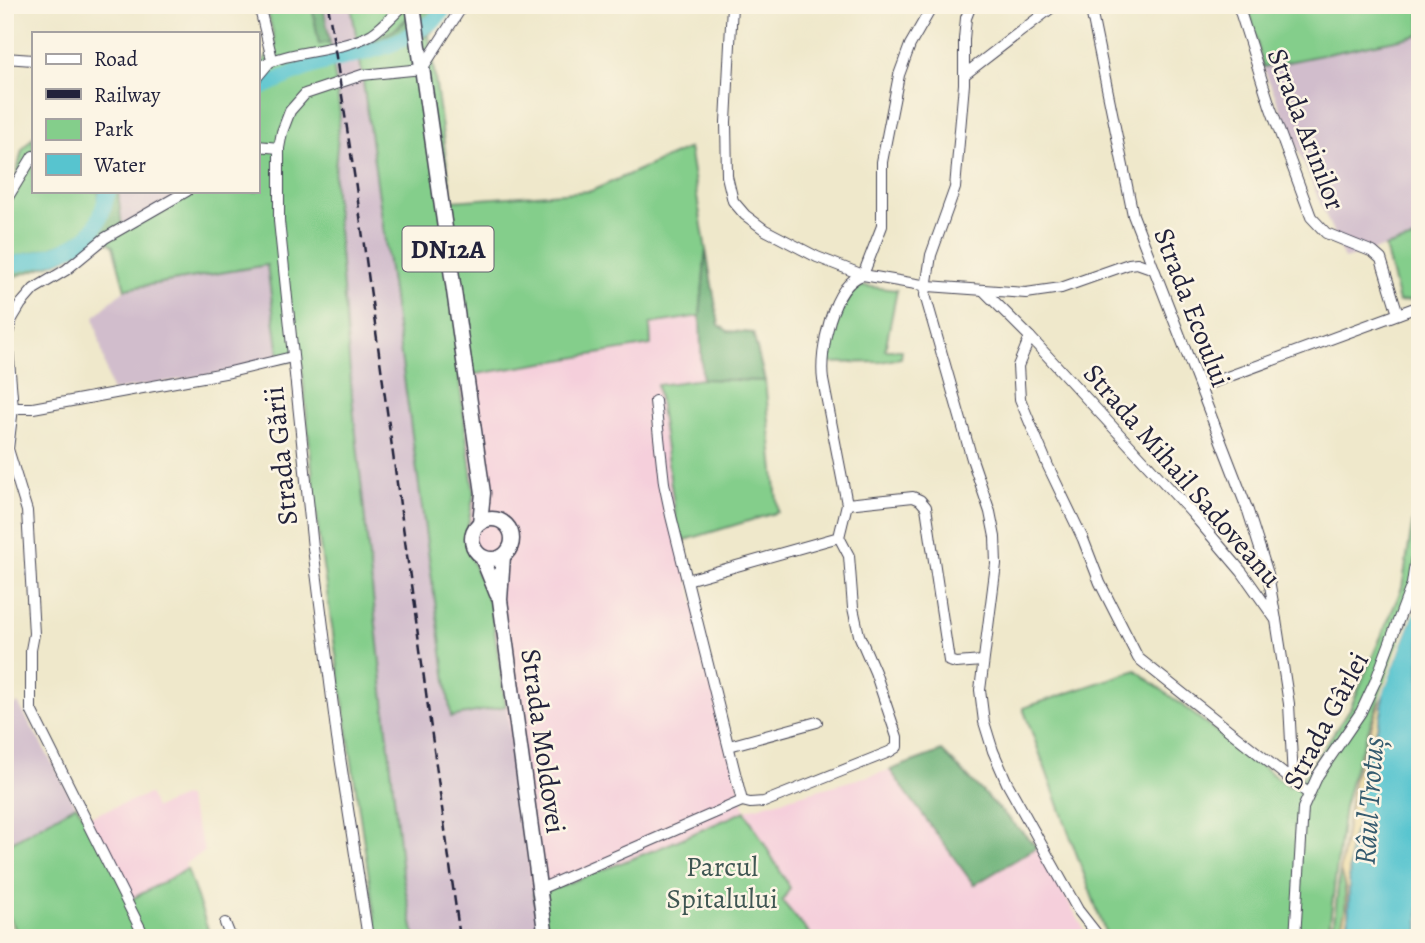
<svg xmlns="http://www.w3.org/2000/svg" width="1425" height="943" viewBox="0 0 1425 943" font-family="Alegreya,serif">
  <rect width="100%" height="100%" fill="#fcf5e5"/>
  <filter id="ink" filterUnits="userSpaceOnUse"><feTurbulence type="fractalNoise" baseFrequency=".0143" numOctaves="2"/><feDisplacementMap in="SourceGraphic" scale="14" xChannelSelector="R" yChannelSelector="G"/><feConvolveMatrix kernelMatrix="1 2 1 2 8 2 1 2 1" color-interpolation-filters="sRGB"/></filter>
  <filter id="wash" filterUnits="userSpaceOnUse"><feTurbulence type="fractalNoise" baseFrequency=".00686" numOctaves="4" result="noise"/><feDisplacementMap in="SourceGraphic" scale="28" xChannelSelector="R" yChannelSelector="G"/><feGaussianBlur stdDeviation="1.57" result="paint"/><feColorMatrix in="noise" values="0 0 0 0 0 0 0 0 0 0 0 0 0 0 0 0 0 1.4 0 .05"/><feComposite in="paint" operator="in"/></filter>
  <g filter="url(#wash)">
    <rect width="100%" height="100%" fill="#efe8cb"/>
    <g fill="#f5cfdb">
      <path d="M700 316 702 379 657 385 679 542 745 810 890 770 974 885 1037 847 1089 938H813L782 900 745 811 662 847 553 889 533 893 491 607 467 547V530L474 494 459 376 651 345 650 324Z"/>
      <path d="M149 794 155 808 186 796 205 851 185 864 187 869 132 899 88 817Z"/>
    </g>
    <g fill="#d1bdcc">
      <path d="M323 5H351L368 110 450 716 506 706 533 893 543 938H415L402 872 352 396 334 181 340 113Z"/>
      <path d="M1420 35V237L1344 259 1263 67Z"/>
      <path d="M118 191H188L122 227Z"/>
      <path d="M267 264 280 363 111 391 94 317 125 289Z"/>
      <path d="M18 703 76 805 5 846V710Z"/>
    </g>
    <g fill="#84ce8b" stroke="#537863" stroke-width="2">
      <path d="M266 5H312L319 44 330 42 340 113 334 181 352 396 402 872 415 938H378L319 539 301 359 280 363 267 265 125 289 113 246 105 239 188 191H257V68L276 46Z"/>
      <path d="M351 5H406L408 17 393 31 358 47Z"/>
      <path d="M1248 5H1420V35L1263 67Z"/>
      <path d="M429 35 452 201 591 191 689 148 706 250 700 316 650 324 651 345 459 377 474 494 467 530V547L491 607 506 706 451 717 360 60Z"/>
      <path d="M33 137V191H99C100 245 46 248 5 259V210L9 207 22 150Z"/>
      <path d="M1420 237V299L1399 302 1385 247Z"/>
      <path d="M863 286 897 290 885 350H902L901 358 881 362 828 363C834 338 836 296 863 286Z"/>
      <path d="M702 379 765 381 778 512 679 542 657 385Z"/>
      <path d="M1420 477V585L1353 773 1344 807 1328 938 1107 937 1023 708 1136 670 1289 787 1304 776 1350 709 1402 588Z"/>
      <path d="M76 805 98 835 132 899 187 869 211 938H20L5 909V846Z"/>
      <path d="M745 811 790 888 782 901 813 938H543L533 893 553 889 662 847Z"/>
      <path d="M1340 871C1349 896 1346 910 1340 936L1338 938H1332Z"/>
    </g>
    <g fill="#6bb177" stroke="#466a59" stroke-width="2">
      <path d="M312 5H323L330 42 319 44Z"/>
      <path d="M425 5H454L429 35 360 60 358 47 393 31Z"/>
      <path d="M99 191H118L122 227C86 252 46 268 5 279V259C46 248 100 245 99 191Z"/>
      <path d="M706 250 719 325 728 331 753 333 765 381 702 379 700 316Z"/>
      <path d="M942 751 1037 847 974 885 890 770Z"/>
    </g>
    <path fill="#eeda9e" stroke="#887e6c" stroke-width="2" d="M1383 693 1382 711 1361 781 1358 825 1350 842 1348 938H1338L1346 908V889L1340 871 1354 777Z"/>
    <path fill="#57c4cf" stroke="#3c7385" stroke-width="2" d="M1420 597 1419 938H1348L1350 842 1358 825 1361 781 1382 711 1383 693Z"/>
    <path fill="#efe8cb" d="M1420 594V598L1379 705 1380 696 1403 631 1417 596Z"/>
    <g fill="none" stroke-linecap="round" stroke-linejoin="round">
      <g stroke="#57c4cf" stroke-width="16">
        <path d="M422 28 434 21 447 5"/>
        <path d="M257 90C278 80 300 69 323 63 353 55 385 50 412 34"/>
        <path d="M5 266C33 260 72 254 92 232 101 220 104 205 108 191"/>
      </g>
    </g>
  </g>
  <g filter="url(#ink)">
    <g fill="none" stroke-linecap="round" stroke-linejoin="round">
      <g stroke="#414051" stroke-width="12">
        <g id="minor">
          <path d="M732 5 726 122 727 176 733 201 745 215 765 230 817 257 863 275 928 286 1026 293 1061 288 1129 264 1137 263 1154 269"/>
          <path d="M971 5 966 18 964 39V84L955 188 931 255 925 295 972 459 990 512 995 537 996 564 980 690 984 722 993 751 1007 783 1078 910 1100 938"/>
          <path d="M1090 5 1133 215 1248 511 1268 574 1276 620"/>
          <path d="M1238 5 1270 106 1311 217 1326 233 1373 252 1381 259 1398 314"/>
          <path d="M5 58 33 60"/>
          <path d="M257 68C292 48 336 54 372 34 383 27 394 14 404 5"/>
          <path d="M964 75 1055 5"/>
          <path d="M257 77 272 59 259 5"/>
          <path d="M257 146 279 148"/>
          <path d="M5 202 33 156"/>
          <path d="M863 275 882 226V162L899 75 910 45 933 5"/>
          <path d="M983 290 1030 337 1018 366 1020 399 1048 466 1083 539 1100 583 1138 658 1309 794"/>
          <path d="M1030 337 1191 512 1242 572 1276 620 1289 704 1293 779"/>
          <path d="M1200 387 1420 306"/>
          <path d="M13 408H33L230 372 292 357"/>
          <path d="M847 504 913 497 920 500 926 507 949 661 956 663 983 661"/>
          <path d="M687 580 839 537 847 504 823 380C819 352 832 284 863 275"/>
          <path d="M729 746 817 722"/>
          <path d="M742 801 750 803 764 802 889 752 897 747V737L875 672 859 635 853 608 849 556 839 537"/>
          <path d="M540 889 742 801 671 516 664 483 655 401"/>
          <path d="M225 923 231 938"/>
          <path d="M145 938 31 710V650L34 634 27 511 8 449 13 408 7 337 12 319 21 304 34 289 66 270 105 238 187 191"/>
          <path d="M368 938 337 738 313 548 279 221V148L282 132 290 111 305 94 362 75 422 69 463 5"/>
          <path d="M1295 938 1303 808 1318 775 1361 712 1375 682 1412 584 1420 529"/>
        </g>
      </g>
      <g stroke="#414051" stroke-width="17">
        <g id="primary">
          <path d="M413 5 483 493 480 523"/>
          <circle cx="492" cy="539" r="20"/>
          <path d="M503 556 500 600 546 938"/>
          <path d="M482 557 497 594"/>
        </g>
      </g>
      <use href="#minor" stroke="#fff" stroke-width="10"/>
      <use href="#primary" stroke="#fff" stroke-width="14"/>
      <path stroke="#22223b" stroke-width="2.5" stroke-dasharray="10 5" stroke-linecap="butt" d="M328 5 355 180 460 938"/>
    </g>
  </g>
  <g text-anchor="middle" stroke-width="5" stroke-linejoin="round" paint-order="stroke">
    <rect fill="#fcf5e5" stroke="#63616e" stroke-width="2" x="402.5" y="226.5" width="91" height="45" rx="5"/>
    <g font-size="26" font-weight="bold" fill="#22223b">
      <text x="448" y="258">DN12A</text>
    </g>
    <g font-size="28" fill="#22223b" stroke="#fcf5e5">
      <text transform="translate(1307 129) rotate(69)" y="10">Strada Arinilor</text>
      <text transform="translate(1193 307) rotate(69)" y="10">Strada Ecoului</text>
      <text transform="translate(280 456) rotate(-96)" y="10">Strada Gării</text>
      <text transform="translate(1183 475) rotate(49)" y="10">Strada Mihail Sadoveanu</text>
      <text transform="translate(1325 720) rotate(-62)" y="10">Strada Gârlei</text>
      <text transform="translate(544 741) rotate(82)" y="10">Strada Moldovei</text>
    </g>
    <g font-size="28" fill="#3f5653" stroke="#fcf5e5">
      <text x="722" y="876">Parcul<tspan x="722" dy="32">Spitalului</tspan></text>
    </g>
    <g font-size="30" font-style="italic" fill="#355b6f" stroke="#fcf5e5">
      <text transform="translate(1369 801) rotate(-86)" y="10">Râul Trotuș</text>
    </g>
  </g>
  <rect width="1425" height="943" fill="none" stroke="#fcf5e5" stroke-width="28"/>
  <rect x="32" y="32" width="228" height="161" fill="#fcf5e5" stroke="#a5a1a1" stroke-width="2"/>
  <rect x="46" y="54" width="35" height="10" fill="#ffffff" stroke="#a5a1a1" stroke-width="2"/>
  <text x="94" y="66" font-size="21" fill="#22223b">Road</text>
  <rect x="46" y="89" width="35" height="10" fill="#22223b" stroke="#a5a1a1" stroke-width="2"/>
  <text x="94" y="102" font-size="21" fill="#22223b">Railway</text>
  <rect x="46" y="119" width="35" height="21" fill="#84ce8b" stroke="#a5a1a1" stroke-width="2"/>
  <text x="94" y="136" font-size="21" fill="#22223b">Park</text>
  <rect x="46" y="154" width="35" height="21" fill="#57c4cf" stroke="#a5a1a1" stroke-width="2"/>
  <text x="94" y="172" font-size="21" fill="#22223b">Water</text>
</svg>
